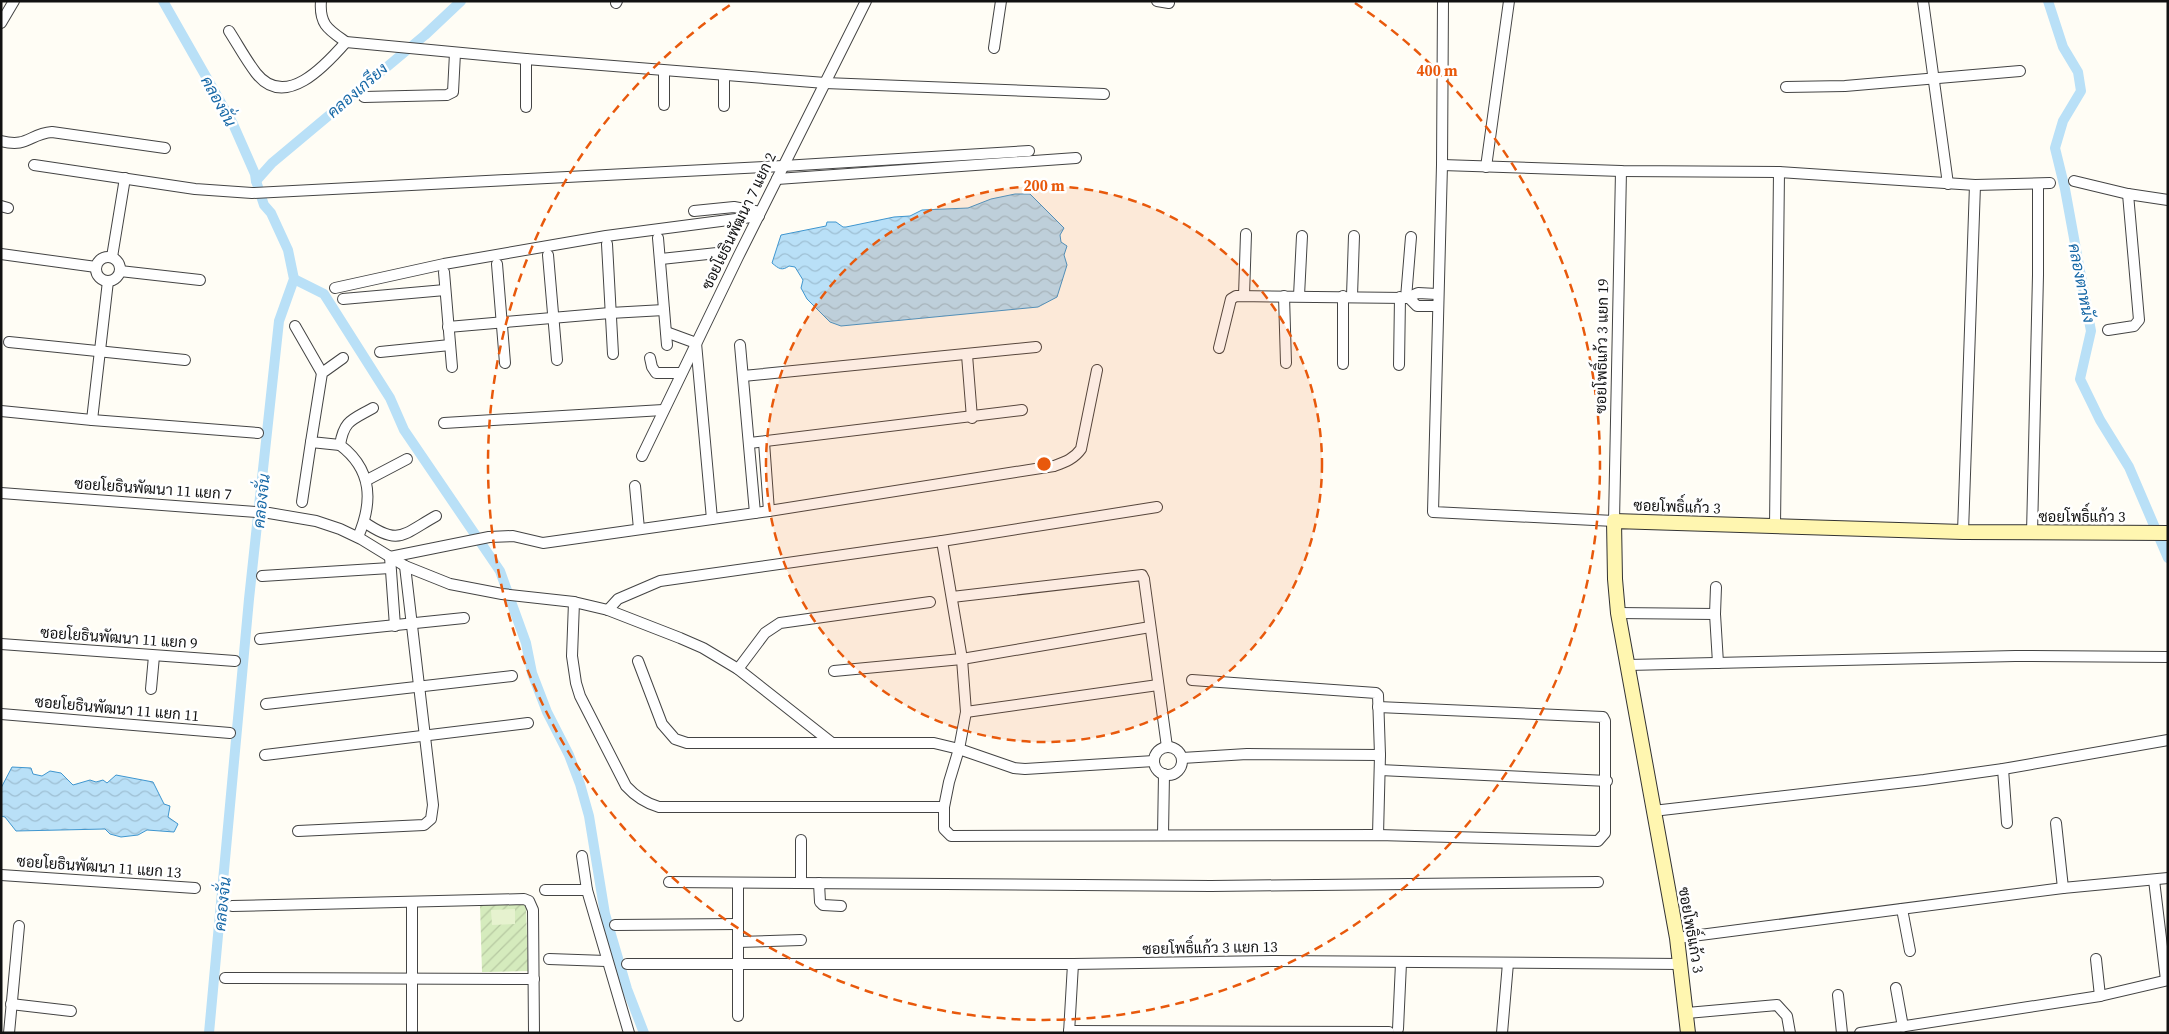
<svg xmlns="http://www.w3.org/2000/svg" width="2169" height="1034" viewBox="0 0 2169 1034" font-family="'Source Serif 4',Sarabun,serif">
  <defs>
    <pattern id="garden-furrows" width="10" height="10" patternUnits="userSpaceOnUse" patternTransform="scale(1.25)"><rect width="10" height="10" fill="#d5ebbd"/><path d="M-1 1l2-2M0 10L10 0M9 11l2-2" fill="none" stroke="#b6c8a1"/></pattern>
    <pattern id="water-waves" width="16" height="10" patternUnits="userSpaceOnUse" patternTransform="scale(1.25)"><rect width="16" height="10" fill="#b9e0f7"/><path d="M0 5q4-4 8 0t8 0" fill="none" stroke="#9ebfd3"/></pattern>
  </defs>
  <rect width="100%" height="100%" fill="#fffdf5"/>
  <path fill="url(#garden-furrows)" d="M526 903 528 971 482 972 480 904Z"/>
  <path fill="#e6f2cf" d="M515 909V924L492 925 491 910Z"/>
  <g fill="url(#water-waves)" stroke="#3f96cf">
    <path d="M1015 194H1030L1064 228 1060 235 1061 242 1067 246 1064 255 1067 265 1057 297 1038 307 841 326 830 322 807 299 801 288 803 280 795 267 789 266C782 271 779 269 772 263L781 235 826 226 827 222H836L843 227H846L894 217 910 216 922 210 968 208 991 199Z"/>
    <path d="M12 767 31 768 33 774 42 776 50 771 61 773 73 785 90 780 96 782 103 780 107 783 116 775 153 782 164 804 170 806 168 817 178 824 174 832 147 830 138 835 121 837 110 834 105 829 16 831 5 817 1 816V788Z"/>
  </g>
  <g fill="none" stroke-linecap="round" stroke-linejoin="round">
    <g stroke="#b9e0f7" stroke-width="10">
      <path d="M163 1 233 124 255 174 256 181 264 205 271 213 288 250 294 279 279 321 249 599 209 1033"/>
      <path d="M2048 1 2063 47 2078 72 2081 91 2063 121 2055 148 2065 189 2091 331 2080 379 2100 420 2129 467 2168 558"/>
      <path d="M256 181 272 163 425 35 461 1"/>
      <path d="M294 279 324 294 390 398 404 430 500 571 526 643 532 673 547 712 569 755 580 784 589 816 605 914 627 989 644 1033"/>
    </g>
    <g stroke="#444" stroke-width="12">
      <g id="street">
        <path d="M321 1C319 25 329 30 346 42L526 59 825 83 1104 94"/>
        <path d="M1157 1 1169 3"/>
        <path d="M1443 1 1442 165 1433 512 1614 521 1621 171"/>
        <path d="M1923 1 1948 184"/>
        <path d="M616 3 617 1"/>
        <path d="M1 23 14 1"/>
        <path d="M229 31C238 45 246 60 256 73 285 110 325 66 346 42"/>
        <path d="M994 48 1001 1"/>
        <path d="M526 59V107"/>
        <path d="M1786 87 1845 86 2020 71"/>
        <path d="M364 97 447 95 453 92 455 53"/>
        <path d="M664 105V71"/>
        <path d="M724 106V75"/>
        <path d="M1 141C28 148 29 134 52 132L165 148"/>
        <path d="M34 165 195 189 252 193 783 166 1029 151"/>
        <path d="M1442 165 1621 171 1779 172 1975 185 2050 183"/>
        <path d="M1486 167 1509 1"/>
        <path d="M777 179 1076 158"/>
        <path d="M2074 181 2128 194 2168 200"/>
        <path d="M1 206 8 208"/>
        <path d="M694 211 734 207 760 212"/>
        <path d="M658 238 667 345"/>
        <path d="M607 244 613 354"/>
        <path d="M1 254 96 267"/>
        <path d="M548 255 557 360"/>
        <circle cx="108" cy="269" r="12"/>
        <path d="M112 257 125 178"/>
        <path d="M661 259 717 253"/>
        <path d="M497 264 505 363"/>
        <path d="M120 271 200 280"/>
        <path d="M444 272 452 367"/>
        <path d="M335 288 444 264 606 236 759 216"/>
        <path d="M1244 296 1246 234"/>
        <path d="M1284 296 1286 363"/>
        <path d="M1299 296 1302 236"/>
        <path d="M1343 296V364"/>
        <path d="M1352 296 1354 236"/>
        <path d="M1406 298 1411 237"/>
        <path d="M1409 298 1417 306H1437"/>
        <path d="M343 299 445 290"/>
        <path d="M295 326 322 373"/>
        <path d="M448 327 610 313 664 310"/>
        <path d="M2108 330 2134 326 2139 320 2128 194"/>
        <path d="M666 332 696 343 712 519"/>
        <path d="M9 342 185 360"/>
        <path d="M740 345 755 513"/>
        <path d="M1219 348 1231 299 1236 296 1406 298 1418 293 1437 294"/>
        <path d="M380 352 450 345"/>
        <path d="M967 355 972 418"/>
        <path d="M650 358 652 367 656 373H681"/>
        <path d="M1399 365 1400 297"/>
        <path d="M743 376 1036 347"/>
        <path d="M1 411 92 420 258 433"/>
        <path d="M92 420 108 281"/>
        <path d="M444 423 663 410"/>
        <path d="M764 442 769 511"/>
        <path d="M750 443 1022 410"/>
        <path d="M340 445 311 442 322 373 343 358"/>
        <path d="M642 456 738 257 866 1"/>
        <path d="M367 480 407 459"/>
        <path d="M635 486 639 529"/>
        <path d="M1 493 269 513 316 521 340 529 361 539 405 566 450 584 502 594 574 602 608 610 680 638 703 648 738 669 832 743"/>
        <path d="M302 502 311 442"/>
        <path d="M364 522C399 546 402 535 436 516"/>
        <path d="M1775 526 1779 172"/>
        <path d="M1963 532 1975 185"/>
        <path d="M2032 533 2038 275V184"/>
        <path d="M358 537C373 502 373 470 340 445 344 420 352 420 373 408"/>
        <path d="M942 541 962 659 966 712 959 749 949 782 944 807V829L951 836 1378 835 1598 841 1605 833V721L1603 717 1378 707"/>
        <path d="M262 576 390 568"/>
        <path d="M1716 587 1715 614 1718 663"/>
        <path d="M952 597 1142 575 1144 579 1167 747"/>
        <path d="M574 602 572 656 576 683 580 696 626 786C636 797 645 803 659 807H944"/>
        <path d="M608 610 618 599 660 581 942 541 1157 507"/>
        <path d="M1618 613 1715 614"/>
        <path d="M395 626 390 557 489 537 513 536 543 543 769 511 1054 466C1065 462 1074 459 1081 449L1097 370"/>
        <path d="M260 639 464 618"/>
        <path d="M1 644 235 661"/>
        <path d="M638 661 662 724 675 739 687 743H934L959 749 1014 768 1025 769 1154 761"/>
        <path d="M1628 665 2015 656 2168 657"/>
        <path d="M738 669 765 633 780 623 930 602"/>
        <path d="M834 671 962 659 1150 627"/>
        <path d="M1192 680 1376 693 1378 695 1380 755 1378 835"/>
        <path d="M151 689 154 656"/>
        <path d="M266 704 512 676"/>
        <path d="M966 712 1158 685"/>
        <path d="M1 714 230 733"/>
        <circle cx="1168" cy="761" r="14"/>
        <path d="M265 755 528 723"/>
        <path d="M1182 758 1247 754 1380 755"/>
        <path d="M2003 769 2007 823"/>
        <path d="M1380 770 1607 781"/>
        <path d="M1653 811 1924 780 2003 769 2168 740"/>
        <path d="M2056 823 2063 888"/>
        <path d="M298 831 424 825 431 819 433 805 405 566"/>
        <path d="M1163 835 1164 774"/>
        <path d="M801 840V883"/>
        <path d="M582 856 587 890 629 1033"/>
        <path d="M1 875 195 888"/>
        <path d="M2154 880 2166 980"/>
        <path d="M669 882 1211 886 1598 882"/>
        <path d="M738 883V1016"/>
        <path d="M819 883 820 902 823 905 841 906"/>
        <path d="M545 890H587"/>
        <path d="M232 906 524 899 529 901 533 910 534 1033"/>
        <path d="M1902 909 1910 951"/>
        <path d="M615 925 738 924"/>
        <path d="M1677 938 2063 888 2168 878"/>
        <path d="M738 942 801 940"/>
        <path d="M549 959 606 961"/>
        <path d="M2096 959 2100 996"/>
        <path d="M627 964H1073L1276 961 1681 964"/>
        <path d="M225 978 534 979"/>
        <path d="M1896 988 1903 1027"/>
        <path d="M1838 995 1842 1033"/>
        <path d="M11 1004 71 1011"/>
        <path d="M1687 1013 1777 1005 1787 1016 1790 1033"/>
        <path d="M1398 1029 1401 963"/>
        <path d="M1069 1031 1389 1032"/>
        <path d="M9 1033 19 926"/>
        <path d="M412 1033V903"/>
        <path d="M1069 1033 1073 964"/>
        <path d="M1502 1033 1508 963"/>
        <path d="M1860 1033 2100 996 2168 980"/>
      </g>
    </g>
    <g stroke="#333" stroke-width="16">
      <path id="secondary" d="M1688 1033 1677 938 1618 613 1615 579 1614 521 1963 532 2168 533"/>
    </g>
    <use href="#street" stroke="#fff" stroke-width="10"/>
    <use href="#secondary" stroke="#fff6b0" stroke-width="14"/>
  </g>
  <circle cx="1044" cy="464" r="278" fill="#e8590c" fill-opacity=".12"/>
  <g fill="none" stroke="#e8590c" stroke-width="2.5" stroke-dasharray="9 6">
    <circle cx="1044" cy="464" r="278"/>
    <path d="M1355 3A556 556 0 1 1 733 3"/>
  </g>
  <g text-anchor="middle" stroke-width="5" stroke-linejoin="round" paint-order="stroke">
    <g font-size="15" fill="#111" stroke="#fff">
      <text transform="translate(739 221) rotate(-64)" y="5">ซอยโยธินพัฒนา 7 แยก 2</text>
      <text transform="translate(1602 346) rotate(-89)" y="5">ซอยโพธิ์แก้ว 3 แยก 19</text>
      <text transform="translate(153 489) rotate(4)" y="5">ซอยโยธินพัฒนา 11 แยก 7</text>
      <text transform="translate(1677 507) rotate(2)" y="5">ซอยโพธิ์แก้ว 3</text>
      <text x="2082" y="522">ซอยโพธิ์แก้ว 3</text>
      <text transform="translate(119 638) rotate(4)" y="5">ซอยโยธินพัฒนา 11 แยก 9</text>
      <text transform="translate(117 709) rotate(5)" y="5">ซอยโยธินพัฒนา 11 แยก 11</text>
      <text transform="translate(99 867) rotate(4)" y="5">ซอยโยธินพัฒนา 11 แยก 13</text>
      <text transform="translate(1691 930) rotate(80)" y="5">ซอยโพธิ์แก้ว 3</text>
      <text transform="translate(1210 948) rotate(-1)" y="5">ซอยโพธิ์แก้ว 3 แยก 13</text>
    </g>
    <g font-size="16" font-style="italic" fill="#1768a6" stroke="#fff">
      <text transform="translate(357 90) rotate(-41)" y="6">คลองเกรียง</text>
      <text transform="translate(219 101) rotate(61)" y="6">คลองจั่น</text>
      <text transform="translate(2082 283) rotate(79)" y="6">คลองตาหนัง</text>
      <text transform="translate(261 501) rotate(-84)" y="6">คลองจั่น</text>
      <text transform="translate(222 904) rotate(-84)" y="6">คลองจั่น</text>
    </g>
  </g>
  <circle cx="1044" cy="464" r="8" fill="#e8590c" stroke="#fff" stroke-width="2.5"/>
  <g font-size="15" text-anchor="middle" font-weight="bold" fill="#e8590c" stroke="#fff" stroke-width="5" stroke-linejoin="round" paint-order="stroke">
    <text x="1437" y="76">400 m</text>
    <text x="1044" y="191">200 m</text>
  </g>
  <rect width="2169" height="1034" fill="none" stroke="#111111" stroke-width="5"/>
</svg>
